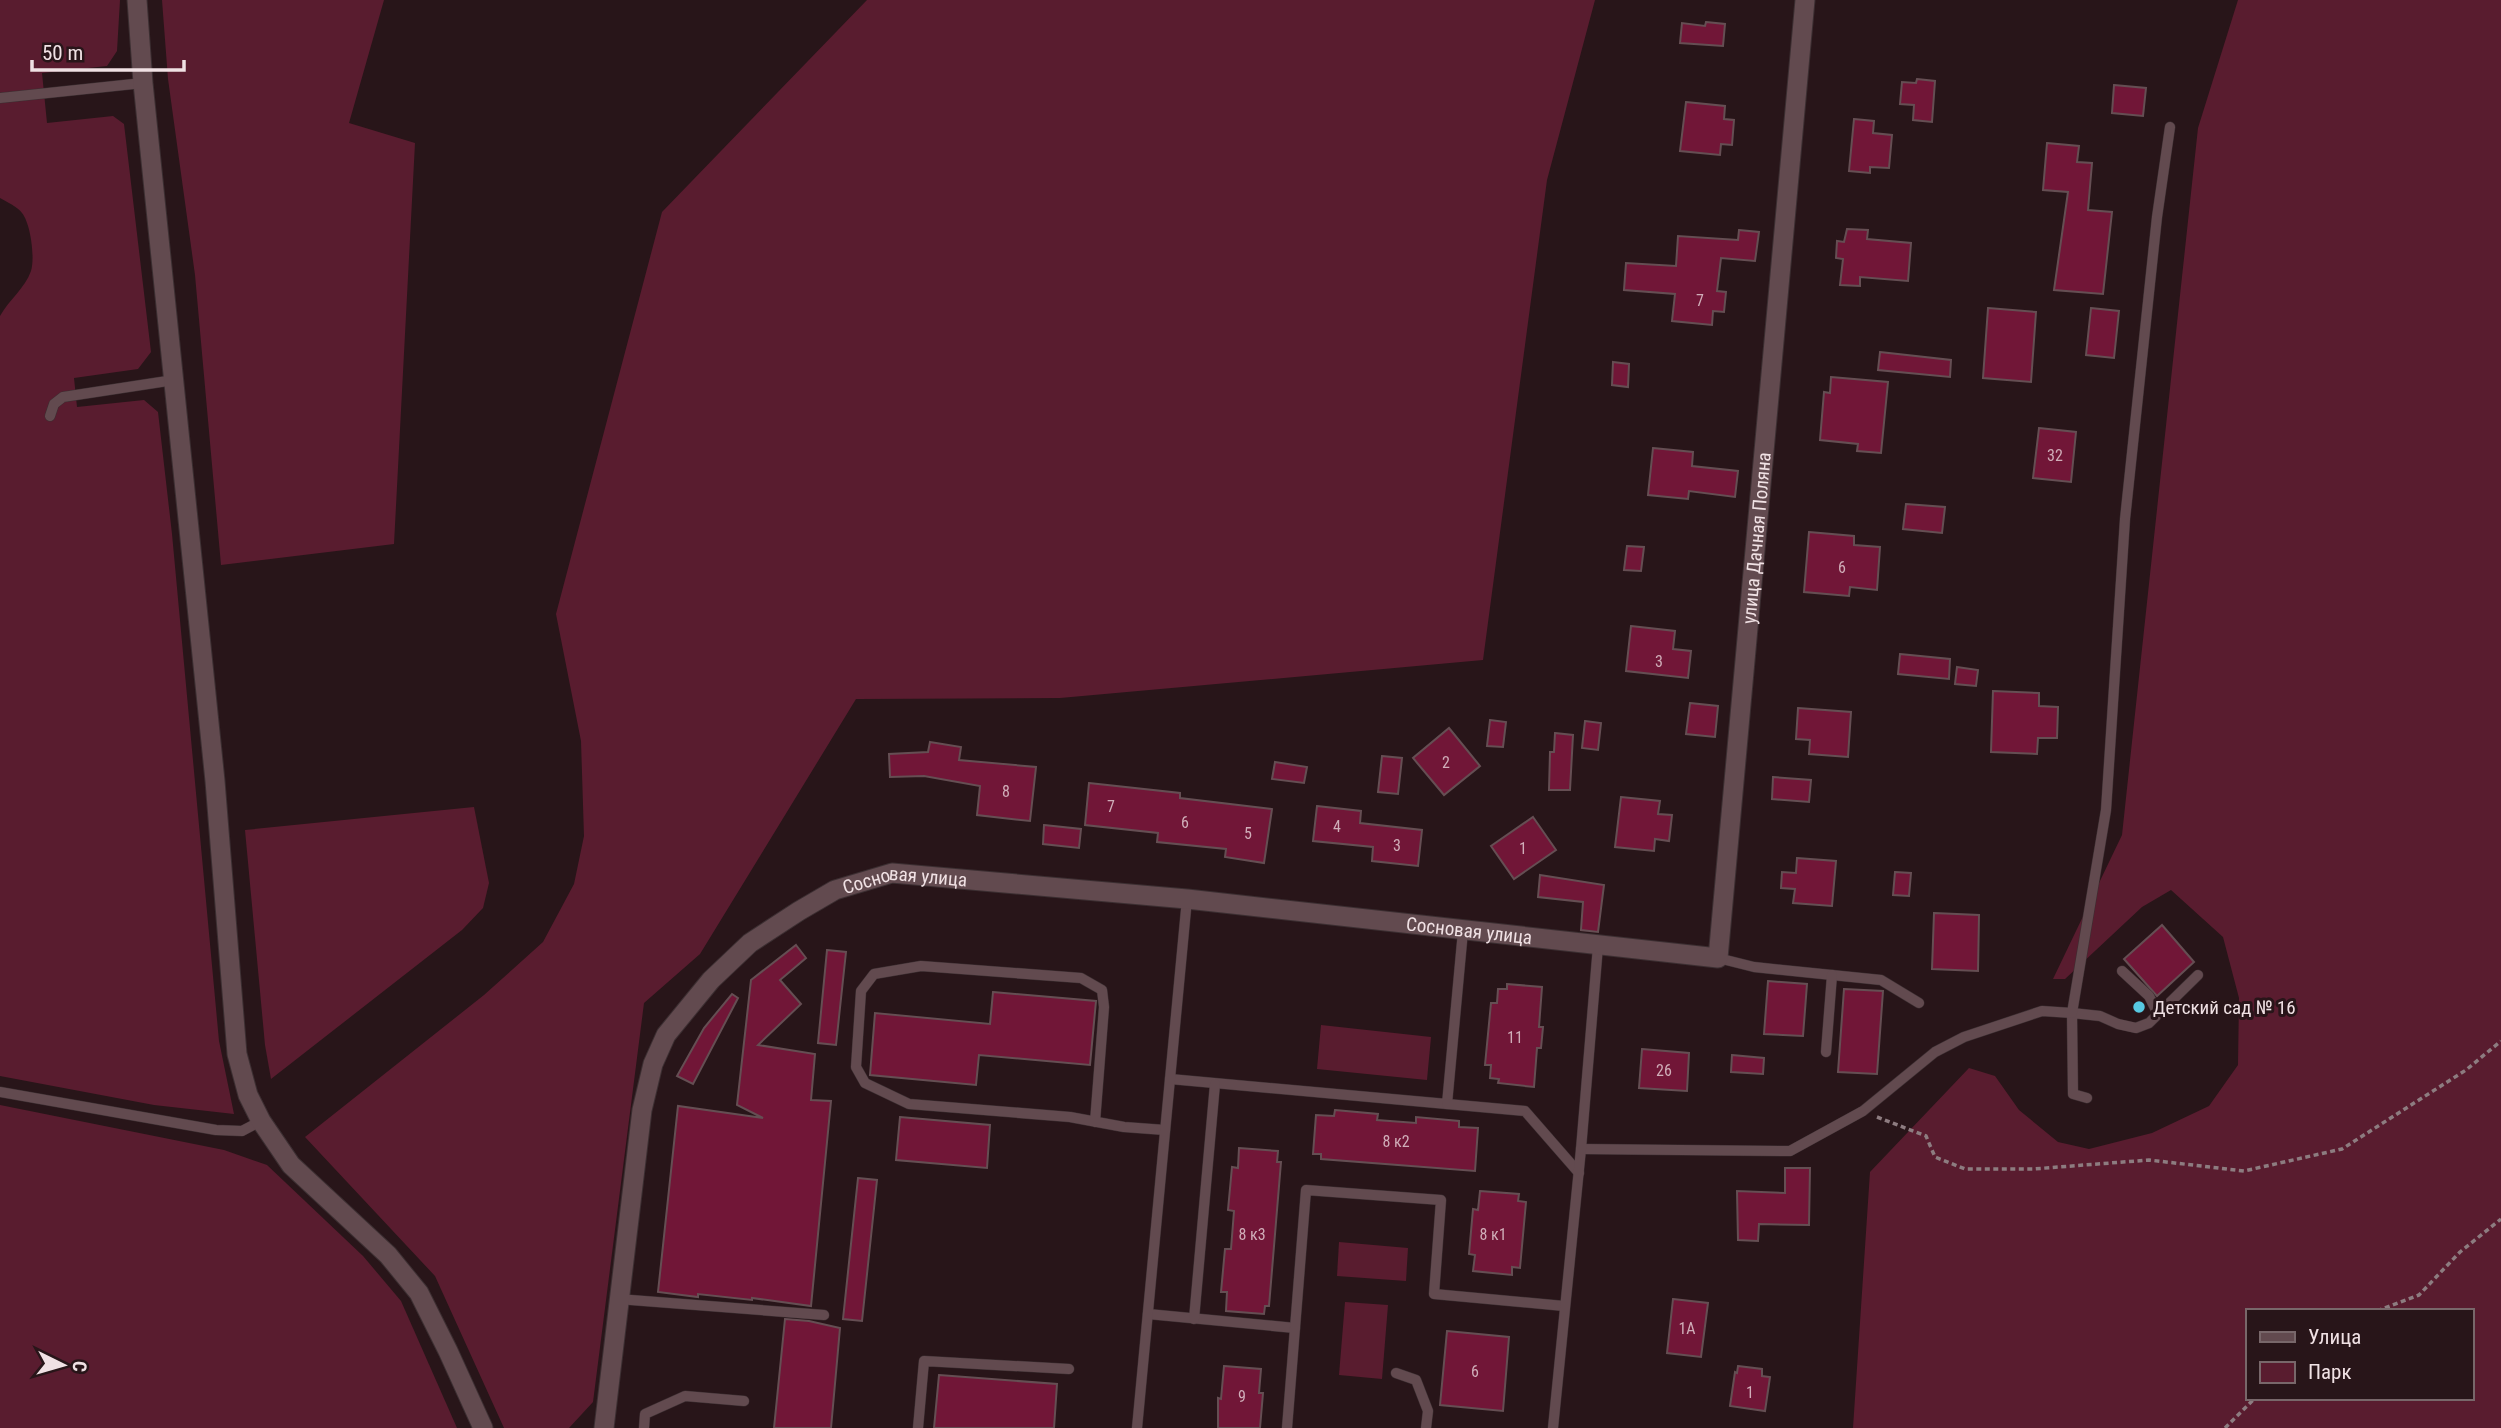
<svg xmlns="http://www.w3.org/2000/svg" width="2501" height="1428" viewBox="0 0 2501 1428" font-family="'Roboto Condensed',sans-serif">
  <rect width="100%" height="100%" fill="#281519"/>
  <g fill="#591c2f" fill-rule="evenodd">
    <path d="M0 0H120L117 51 107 66 42 73 47 123 113 116 124 124 151 352 138 369 74 378 77 407 144 400 158 412 172 534 219 1041 234 1114 154 1105 0 1076V316C9 300 25 288 31 271 35 259 31 224 22 213 18 207 7 202 0 198Z"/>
    <path d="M162 0H384L349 123 415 143 394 544 221 565 195 275 168 79Z"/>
    <path d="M867 0H1595L1547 180 1483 660 1060 698 856 699 700 954 644 1003 593 1402 569 1428H504L435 1276 305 1137 484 995 543 942 574 884 584 836 581 741 556 614 662 212Z"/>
    <path d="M2238 0H2501V1428H1853L1870 1172 1969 1068 1995 1076 2019 1110 2058 1142 2089 1149 2152 1133 2209 1106 2238 1065 2239 998 2223 937 2171 890 2142 907 2065 979H2053L2122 835 2198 128ZM2247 1311H2471V1398H2247Z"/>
    <path d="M474 807 489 883 483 908 462 930 271 1079 265 1045 245 830Z"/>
    <path d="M1321 1025 1431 1037 1427 1080 1317 1069Z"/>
    <path d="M0 1105 224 1150 267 1165 363 1256 401 1301 457 1428H0Z"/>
    <path d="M1339 1242 1408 1248 1406 1281 1337 1276Z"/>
    <path d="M1345 1302 1388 1305 1382 1379 1339 1375Z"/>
  </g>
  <g fill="#711637" stroke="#654e53" stroke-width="2">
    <path d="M1706 22 1725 24 1723 46 1680 43 1682 23 1705 26Z"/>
    <path d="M1917 79 1935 81 1932 122 1913 120 1914 105 1900 104 1902 82 1916 83Z"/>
    <path d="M2114 85 2146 88 2143 116 2112 113Z"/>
    <path d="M1686 102 1725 106 1724 119 1734 120 1732 145 1721 144 1720 155 1680 151Z"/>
    <path d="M1854 119 1874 121 1873 133 1892 135 1889 168 1870 167V173L1849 171Z"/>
    <path d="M2047 143 2079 146 2077 162 2092 163 2088 210 2112 212 2103 294 2054 290 2068 192 2043 190Z"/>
    <path d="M1847 229 1868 230 1867 239 1911 243 1908 281 1860 277V286L1840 285 1843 259 1836 258 1837 241 1844 242Z"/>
    <path d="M1739 230 1759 232 1755 261 1721 258 1717 291 1726 292 1724 312 1713 311 1712 325 1672 321 1675 294 1624 290 1626 263 1676 266 1678 236 1738 240Z"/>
    <path d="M1988 308 2036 312 2031 382 1983 378Z"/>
    <path d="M2091 308 2119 311 2114 358 2086 355Z"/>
    <path d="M1880 352 1951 360 1950 377 1878 370Z"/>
    <path d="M1613 362 1629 364 1628 387 1612 385Z"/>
    <path d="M1831 377 1888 382 1881 453 1857 451 1858 444 1820 440 1824 392 1830 393Z"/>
    <path d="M2039 428 2076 432 2071 482 2033 478Z"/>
    <path d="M1653 448 1693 452 1692 466 1738 471 1735 497 1689 491 1688 499 1648 495Z"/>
    <path d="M1906 504 1945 507 1942 533 1903 529Z"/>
    <path d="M1809 532 1854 536V545L1880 547 1877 590 1850 587 1849 596 1804 592Z"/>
    <path d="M1627 546 1644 547 1641 571 1624 570Z"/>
    <path d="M1631 626 1675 631 1673 649 1691 651 1688 678 1626 671Z"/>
    <path d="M1900 654 1950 659 1949 679 1898 674Z"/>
    <path d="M1957 667 1978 670 1976 686 1955 684Z"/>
    <path d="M1993 691 2039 693V706L2058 707 2057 738H2038L2037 754 1991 752Z"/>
    <path d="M1690 703 1718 706 1715 737 1686 734Z"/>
    <path d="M1798 708 1851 712 1848 757 1809 754 1810 740 1796 739Z"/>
    <path d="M1490 720 1506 722 1503 747 1487 746Z"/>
    <path d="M1585 721 1601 723 1598 750 1582 748Z"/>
    <path d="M1449 728 1480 766 1444 795 1413 758Z"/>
    <path d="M1555 733 1573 735 1570 790H1549L1550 752H1554Z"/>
    <path d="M930 742 961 747 959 760 1036 767 1030 821 977 815 980 786 924 776 890 777 889 754 928 752Z"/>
    <path d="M1382 756 1402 758 1398 794 1378 792Z"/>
    <path d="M1275 762 1307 767 1304 783 1272 779Z"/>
    <path d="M1773 777 1811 780 1809 802 1772 799Z"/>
    <path d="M1089 783 1180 793V798L1272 809 1264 863 1225 857 1226 849 1157 842 1158 833 1085 825Z"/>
    <path d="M1621 797 1660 801 1658 814 1672 815 1669 841 1655 839 1654 851 1615 847Z"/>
    <path d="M1317 806 1361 811 1360 823 1422 830 1418 866 1372 861 1373 847 1313 841Z"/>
    <path d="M1533 817 1556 850 1514 879 1491 846Z"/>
    <path d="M1044 825 1081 829 1079 848 1043 844Z"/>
    <path d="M1797 858 1836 861 1832 906 1793 903 1795 889 1781 888 1782 872 1796 873Z"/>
    <path d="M1895 872 1911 873 1909 896 1893 895Z"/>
    <path d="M1540 875 1604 885 1598 932 1581 930 1583 902 1538 897Z"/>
    <path d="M1934 913 1979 915 1978 971 1932 969Z"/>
    <path d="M2162 925 2194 962 2157 996 2124 959Z"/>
    <path d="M796 945 806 958 780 980 801 1004 758 1045 815 1054 811 1100 831 1101 811 1306 752 1298V1300L698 1294V1297L658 1292 678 1106 763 1118 737 1105 751 980Z"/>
    <path d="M827 950 846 952 836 1045 818 1043Z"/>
    <path d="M1768 981 1807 984 1803 1036 1764 1034Z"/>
    <path d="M1507 984 1542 987 1539 1027H1543L1541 1048H1537L1534 1087 1498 1083 1499 1079 1490 1078 1491 1065H1485L1491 1003H1497L1498 989H1507Z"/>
    <path d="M1844 989 1883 991 1877 1074 1838 1072Z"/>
    <path d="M993 992 1096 1001 1090 1065 979 1055 976 1085 870 1075 875 1013 990 1024Z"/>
    <path d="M732 994 738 998 693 1084 677 1076 704 1028Z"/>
    <path d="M1642 1049 1689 1053 1687 1091 1639 1088Z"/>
    <path d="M1732 1055 1764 1058 1763 1074 1731 1072Z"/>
    <path d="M1335 1110 1378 1114 1377 1120 1416 1123V1117L1459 1121V1127L1478 1128 1475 1171 1321 1159V1154H1313L1316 1115 1334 1116Z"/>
    <path d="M900 1117 990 1125 987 1168 896 1160Z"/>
    <path d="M1239 1148 1278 1151 1277 1162H1281L1269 1306H1265L1264 1314 1226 1311 1227 1292H1221L1225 1249H1231L1234 1211 1228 1210 1232 1167 1238 1168Z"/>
    <path d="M1785 1168H1810L1809 1225 1759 1224 1758 1241 1738 1240 1737 1191 1785 1193Z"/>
    <path d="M858 1178 877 1180 862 1321 843 1319Z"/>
    <path d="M1480 1191 1519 1194 1518 1201 1526 1202 1520 1268 1512 1267V1275L1473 1271 1475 1255 1469 1254 1473 1209 1478 1210Z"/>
    <path d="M1673 1299 1708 1303 1701 1357 1667 1353Z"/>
    <path d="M785 1319 809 1321 840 1328 831 1428H774Z"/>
    <path d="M1447 1331 1509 1337 1503 1411 1440 1405Z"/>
    <path d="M1224 1366 1261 1369 1259 1393H1263L1260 1428H1218V1398L1221 1399Z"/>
    <path d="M1738 1366 1762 1369V1376L1770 1377 1765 1411 1730 1406 1735 1372 1737 1373Z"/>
    <path d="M939 1375 1057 1384 1054 1428H934Z"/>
  </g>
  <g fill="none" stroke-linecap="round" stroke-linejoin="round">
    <g stroke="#3c2f32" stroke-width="11">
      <g id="lane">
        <path d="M0 98 143 83"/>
        <path d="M50 416 54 404 63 397 174 380"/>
        <path d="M1718 958 1754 967 1881 980 1919 1003"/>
        <path d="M2122 971 2149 996 2158 1014"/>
        <path d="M1826 1052 1832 975"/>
        <path d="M1170 1079 1447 1104 1463 931"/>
        <path d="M0 1092 216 1130 242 1131 261 1121"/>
        <path d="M2087 1098 2073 1094 2072 1013 2100 1016 2118 1024 2136 1028 2149 1023 2198 975"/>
        <path d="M1447 1104 1525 1111 1579 1173"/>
        <path d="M1095 1122 1104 1007 1102 990 1081 978 921 966 874 974 861 991 856 1067 865 1083 909 1104 1070 1117 1124 1127 1165 1130"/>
        <path d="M1581 1149 1790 1151 1863 1111 1935 1052 1964 1037 2042 1011 2072 1013 2106 810 2125 519 2157 217 2170 127"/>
        <path d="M618 1299 824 1315"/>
        <path d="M1148 1314 1295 1328"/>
        <path d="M1194 1319 1215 1084"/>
        <path d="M1396 1373 1416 1380 1428 1411 1426 1428"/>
        <path d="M644 1428 645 1414 685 1396 744 1401"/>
        <path d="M918 1428 924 1361 1069 1369"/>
        <path d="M1137 1428 1187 899"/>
        <path d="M1287 1428 1306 1190 1441 1200 1434 1294 1564 1306"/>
        <path d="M1553 1428 1581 1149 1598 946"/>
      </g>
    </g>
    <g stroke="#3c2f32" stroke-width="21">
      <g id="street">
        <path d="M137 0 143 83 215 781 237 1054 248 1095 261 1121 291 1165 388 1255 419 1293 448 1351 483 1428"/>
        <path id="s1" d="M604 1428 642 1110 653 1064 666 1035 711 980 750 943 799 911 835 890 892 873 1187 899 1718 958 1805 0"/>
      </g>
    </g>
    <g stroke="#8d7c80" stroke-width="3.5" stroke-dasharray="5 3.5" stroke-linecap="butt">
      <path d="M1877 1117 1926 1136 1935 1157 1965 1169H2033L2149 1160 2244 1171 2342 1149 2466 1070 2501 1041"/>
      <path d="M2377 1311 2419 1295 2460 1252 2501 1219"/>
      <path d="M2225 1428 2255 1398"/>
    </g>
    <use href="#lane" stroke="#624a4f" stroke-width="10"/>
    <use href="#street" stroke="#624a4f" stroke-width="19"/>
  </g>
  <circle fill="#57c9e2" stroke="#281519" stroke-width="2.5" cx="2139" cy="1007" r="7"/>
  <g text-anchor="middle" stroke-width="6" stroke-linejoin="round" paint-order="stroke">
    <g font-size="16" fill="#d0aeb9">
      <text x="1700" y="306">7</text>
      <text x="2055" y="461">32</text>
      <text x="1842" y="573">6</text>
      <text x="1659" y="667">3</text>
      <text x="1446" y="768">2</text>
      <text x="1006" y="797">8</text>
      <text x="1111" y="812">7</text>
      <text x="1185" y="828">6</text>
      <text x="1337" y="832">4</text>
      <text x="1248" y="839">5</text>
      <text x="1397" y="851">3</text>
      <text x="1523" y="854">1</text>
      <text x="1515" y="1043">11</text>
      <text x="1664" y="1076">26</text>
      <text x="1396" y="1147">8 к2</text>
      <text x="1252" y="1240">8 к3</text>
      <text x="1493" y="1240">8 к1</text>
      <text x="1687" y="1334">1А</text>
      <text x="1475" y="1377">6</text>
      <text x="1750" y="1398">1</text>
      <text x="1242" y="1402">9</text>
    </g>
    <g font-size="19" fill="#f0e1e4" stroke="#281519">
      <text dy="7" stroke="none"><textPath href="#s1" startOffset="1936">улица Дачная Поляна</textPath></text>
      <text dy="7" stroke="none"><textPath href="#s1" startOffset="696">Сосновая улица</textPath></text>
      <text dy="7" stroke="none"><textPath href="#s1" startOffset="1264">Сосновая улица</textPath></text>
    </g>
    <g font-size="19" fill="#f0e1e4" stroke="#281519" text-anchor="start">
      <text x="2153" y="1014">Детский сад № 16</text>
    </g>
  </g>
  <rect x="2246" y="1309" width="228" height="91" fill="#281519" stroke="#78676a" stroke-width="2"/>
  <rect x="2260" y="1332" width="35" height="10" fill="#624a4f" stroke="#78676a" stroke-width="2"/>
  <text x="2308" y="1344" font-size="21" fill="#f0e1e4">Улица</text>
  <rect x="2260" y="1362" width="35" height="21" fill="#591c2f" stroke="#78676a" stroke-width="2"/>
  <text x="2308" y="1379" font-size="21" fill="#f0e1e4">Парк</text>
  <g transform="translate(63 1365) rotate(95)" stroke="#281519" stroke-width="5" paint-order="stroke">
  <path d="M0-5L12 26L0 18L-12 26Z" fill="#f0e1e4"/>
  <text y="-10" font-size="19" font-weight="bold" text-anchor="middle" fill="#f0e1e4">С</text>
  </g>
  <path d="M32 60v10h152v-10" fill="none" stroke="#f0e1e4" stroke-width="3.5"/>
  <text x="42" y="60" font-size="21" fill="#f0e1e4" stroke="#281519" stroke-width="5" paint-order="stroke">50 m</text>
</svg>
